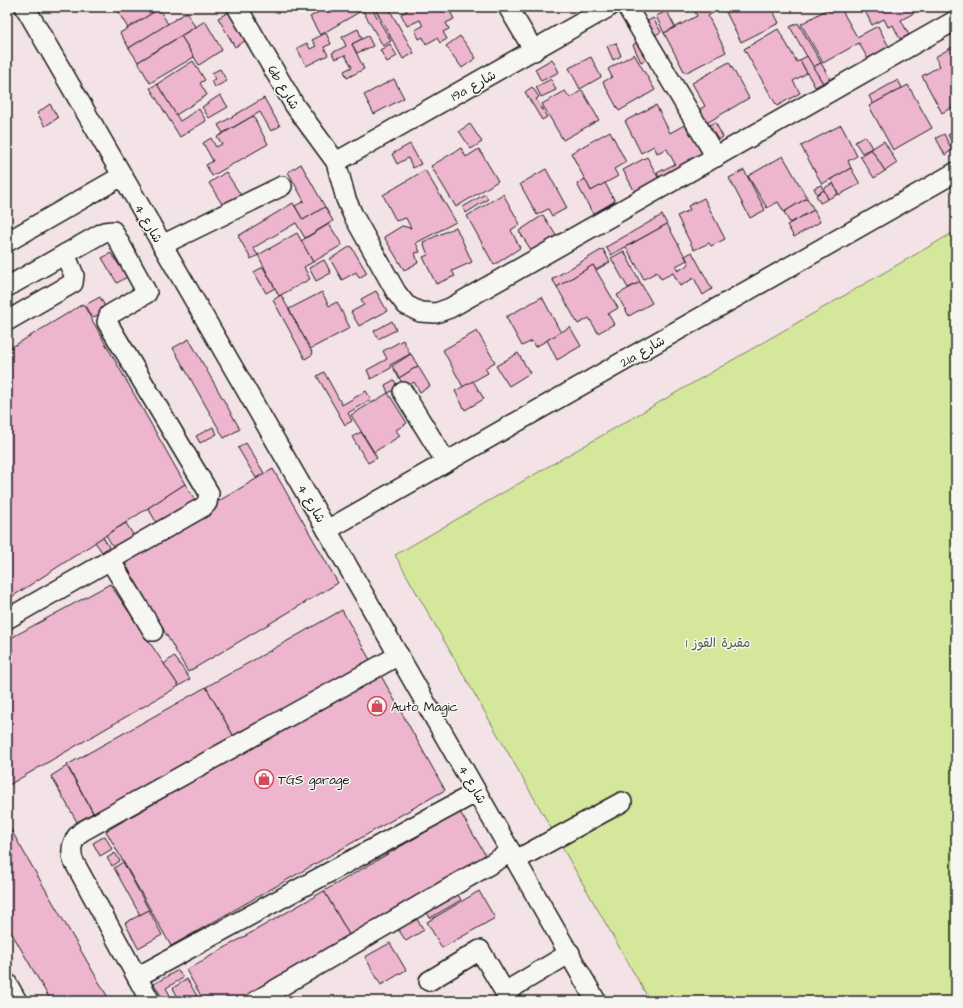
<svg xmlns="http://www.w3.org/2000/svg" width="963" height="1008" viewBox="0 0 963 1008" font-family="'Architects Daughter','Playpen Sans Arabic',sans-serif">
  <rect width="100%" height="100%" fill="#f3e3e7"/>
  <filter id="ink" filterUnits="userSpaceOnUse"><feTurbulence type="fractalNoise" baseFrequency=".025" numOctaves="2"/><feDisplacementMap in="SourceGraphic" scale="8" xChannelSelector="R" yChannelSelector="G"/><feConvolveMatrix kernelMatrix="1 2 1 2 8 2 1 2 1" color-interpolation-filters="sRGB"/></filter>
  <g filter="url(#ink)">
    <path fill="#d4e79b" stroke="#78825c" d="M956 231V997L949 1001H650L395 555Z"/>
    <g fill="#edb6ce" stroke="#1c1c1c">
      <path d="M115 7H158L159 9 128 28Z"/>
      <path d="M327 7H368L320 35 310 17Z"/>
      <path d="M371 7 391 41 383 46 363 11Z"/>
      <path d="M374 7H388L414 53 403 59Z"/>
      <path d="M405 7H439L441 12 449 9 454 19 446 23 449 29 443 32 447 39 440 43 437 38 426 44 423 37 419 39 415 30 423 26 420 20 407 26 401 14 407 11Z"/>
      <path d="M693 7H723L708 16 726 52 685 73 664 33 697 16Z"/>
      <path d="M731 7H771L779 23 741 42 725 10Z"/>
      <path d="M831 7H840L857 37 878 26 889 47 868 59 859 43 823 63 801 24Z"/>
      <path d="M863 7H912L914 13 901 20 909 35 900 39 893 25 888 27 884 19 872 25Z"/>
      <path d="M159 9 168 24 129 48 120 33Z"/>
      <path d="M231 11 248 39 235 47 218 18Z"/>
      <path d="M667 11 675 27 664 33 656 16Z"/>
      <path d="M187 12 195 27 138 62 129 48Z"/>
      <path d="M653 18 661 32 653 36 646 22Z"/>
      <path d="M205 21 222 50 199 65 181 36Z"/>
      <path d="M798 23 821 63 813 67 790 27Z"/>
      <path d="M358 29 362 39 352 44 364 69 347 78 344 71 352 67 345 55 335 59 332 53 346 46 342 37Z"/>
      <path d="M778 29 797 62 800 60 807 73 793 81 800 93 777 106 744 49Z"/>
      <path d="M326 33 331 44 324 47 328 55 306 66 297 48 307 43 310 49 316 46 312 40Z"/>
      <path d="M181 36 194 57 150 83 138 62Z"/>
      <path d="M368 36 373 46 357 53 352 44Z"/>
      <path d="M460 36 476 58 462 68 446 46Z"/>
      <path d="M640 41 649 58 641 62 633 45Z"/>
      <path d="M616 43 621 56 613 60 607 46Z"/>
      <path d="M390 44 397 56 387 62 380 50Z"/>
      <path d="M956 45V105L942 113 922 76 940 66 935 57Z"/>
      <path d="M634 54 655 90 619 111 603 82 612 77 608 69Z"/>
      <path d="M807 56 823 83 815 87 800 60Z"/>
      <path d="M591 57 601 77 580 89 569 68Z"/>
      <path d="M552 59 559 72 541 81 535 69Z"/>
      <path d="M193 61 205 80 200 83 207 95 176 115 157 84Z"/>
      <path d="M729 62 749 98 705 124 697 111 705 106 692 83Z"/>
      <path d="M821 63 830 79 823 83 813 67Z"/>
      <path d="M220 69 227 81 215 87 211 81 215 79 212 73Z"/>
      <path d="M394 79 404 98 374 114 364 95Z"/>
      <path d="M551 79 556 90 541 97 536 87Z"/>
      <path d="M898 80 902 88 873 104 869 96Z"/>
      <path d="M157 84 180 121 199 109 206 121 180 137 150 88Z"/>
      <path d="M908 85 932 128 893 150 869 106Z"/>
      <path d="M532 87 539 97 536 99 547 117 542 120 525 92Z"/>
      <path d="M582 90 599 120 563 140 542 104 565 91 570 98Z"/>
      <path d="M220 95 228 107 209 118 202 107Z"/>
      <path d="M264 98 280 126 271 131 260 112 223 133 218 125Z"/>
      <path d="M50 104 58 118 45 126 37 113Z"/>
      <path d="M656 105 670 133 688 123 706 159 661 181 657 173 675 164 667 149 657 153 654 146 641 153 625 121Z"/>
      <path d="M253 116 268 144 212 176 206 165 213 161 203 143 211 138 216 147 222 144 217 137Z"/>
      <path d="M715 122 723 137 714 143 705 127Z"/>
      <path d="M470 124 482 142 471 149 459 131Z"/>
      <path d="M841 125 857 156 848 161 851 168 822 184 801 146Z"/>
      <path d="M956 130V150L948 135Z"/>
      <path d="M610 131 626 162 614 169 618 176 591 191 571 153Z"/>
      <path d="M944 134 952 150 945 155 936 138Z"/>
      <path d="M865 136 872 148 862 153 855 142Z"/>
      <path d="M884 141 897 163 885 171 871 149Z"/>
      <path d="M410 144 421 164 413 168 408 158 397 164 392 154Z"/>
      <path d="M461 148 466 157 479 149 498 181 456 207 431 166Z"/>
      <path d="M871 149 885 171 874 178 860 156Z"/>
      <path d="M783 156 807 198 784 212 778 202 767 208 748 176Z"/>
      <path d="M647 157 659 179 635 192 623 170Z"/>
      <path d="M301 164 325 207 303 220 295 206 304 201 288 172Z"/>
      <path d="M851 168 860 184 839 195 831 179Z"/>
      <path d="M546 169 567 208 552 216 548 209 537 215 520 184Z"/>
      <path d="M425 170 456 222 416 243 420 252 415 253 418 263 404 270 384 237 402 226 411 228 406 218 396 221 383 195Z"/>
      <path d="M744 170 765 210 750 218 729 178Z"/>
      <path d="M226 172 242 197 225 209 209 183Z"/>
      <path d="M585 179 591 191 605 183 615 201 593 214 577 184Z"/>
      <path d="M833 183 838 194 828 199 824 190 817 194 814 188 821 185 823 189Z"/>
      <path d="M824 190 828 199 820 203 816 195Z"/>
      <path d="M485 194 488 199 466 213 463 207Z"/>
      <path d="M503 194 520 224 511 230 520 248 494 265 467 216Z"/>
      <path d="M704 198 725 239 711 246 709 243 694 250 677 216 690 210 688 206Z"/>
      <path d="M807 198 814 210 790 223 784 212Z"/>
      <path d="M293 203 303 220 325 207 333 221 305 238 296 223 253 248 258 255 251 259 238 236Z"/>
      <path d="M814 210 820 222 794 237 787 225Z"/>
      <path d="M543 215 557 237 533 253 519 231Z"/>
      <path d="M662 215 667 224 611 255 606 247Z"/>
      <path d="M329 224 342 245 313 262 301 241Z"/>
      <path d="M667 224 687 260 676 266 678 271 689 264 685 256 692 252 712 289 703 295 694 278 680 286 673 273 661 279 657 272 644 279 626 247Z"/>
      <path d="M456 227 472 262 452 271 455 276 436 284 423 257 428 255 423 242Z"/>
      <path d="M297 233 313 262 304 267 310 279 279 296 258 255Z"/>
      <path d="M351 246 367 273 359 278 356 272 342 280 330 259Z"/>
      <path d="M603 249 610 262 596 270 593 265 557 287 552 279Z"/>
      <path d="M624 251 640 282 628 288 611 258Z"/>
      <path d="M111 253 127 277 117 283 102 258Z"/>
      <path d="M324 260 331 273 316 281 309 268Z"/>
      <path d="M593 265 618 308 608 314 614 324 598 333 589 318 578 324 557 287Z"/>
      <path d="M263 267 275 288 266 293 254 272Z"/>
      <path d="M640 282 652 303 629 316 617 295Z"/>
      <path d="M376 291 387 311 359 326 351 312 364 305 361 299Z"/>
      <path d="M322 292 329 306 337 302 350 328 310 349 289 309Z"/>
      <path d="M281 295 313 354 305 359 273 300Z"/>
      <path d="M100 297 107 310 92 318 85 305Z"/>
      <path d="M542 297 561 333 535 347 532 341 522 346 506 317Z"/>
      <path d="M83 304 185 484 7 600V350Z"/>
      <path d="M392 321 396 330 378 339 374 331Z"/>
      <path d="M570 327 581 346 557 360 547 340Z"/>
      <path d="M477 331 495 362 485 368 488 373 463 387 443 350Z"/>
      <path d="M189 339 240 429 224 438 173 348Z"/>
      <path d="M403 340 410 354 390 365 391 368 371 379 367 370 387 359 383 351Z"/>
      <path d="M518 353 530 373 509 386 496 366Z"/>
      <path d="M411 354 418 366 399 378 392 366Z"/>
      <path d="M418 366 430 386 420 392 414 382 405 388 399 378Z"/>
      <path d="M324 372 342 405 366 391 371 399 348 413 352 421 345 425 317 376Z"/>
      <path d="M394 380 398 388 388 393 385 385Z"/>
      <path d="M473 381 484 399 465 410 455 391Z"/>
      <path d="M388 393 407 423 396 430 400 436 374 452 351 415Z"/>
      <path d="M213 427 217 434 200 443 196 436Z"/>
      <path d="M361 432 377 458 368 463 352 437Z"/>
      <path d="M246 443 264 473 256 478 238 448Z"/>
      <path d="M273 469 338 583 188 672 122 558Z"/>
      <path d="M185 484 197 503 159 527 148 508Z"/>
      <path d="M126 523 135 538 115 550 106 535Z"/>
      <path d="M103 537 109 547 102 552 95 542Z"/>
      <path d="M110 584 179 686 7 786V640Z"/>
      <path d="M342 610 370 660 234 737 206 687Z"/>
      <path d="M174 656 190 679 179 686 164 664Z"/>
      <path d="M380 674 445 790 171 946 106 831Z"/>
      <path d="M206 687 234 737 95 816 67 765Z"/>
      <path d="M67 766 93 813 77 822 51 776Z"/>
      <path d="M460 812 489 861 352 940 324 891Z"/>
      <path d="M7 823 110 1001H51L7 925Z"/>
      <path d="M105 836 112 849 100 856 93 843Z"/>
      <path d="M115 853 120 861 112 866 107 858Z"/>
      <path d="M123 862 149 910 140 915 114 868Z"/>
      <path d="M324 891 352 940 248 1001H204L186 970Z"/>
      <path d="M479 891 495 918 442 948 427 922Z"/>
      <path d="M457 893 461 900 430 918 426 911Z"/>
      <path d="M149 910 162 935 138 948 125 923Z"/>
      <path d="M416 918 424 930 406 941 398 929Z"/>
      <path d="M390 943 406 970 381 985 365 957Z"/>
      <path d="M178 970 183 978 166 988 171 997 164 1001 154 984Z"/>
      <path d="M187 979 197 996 188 1001H180L173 988Z"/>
    </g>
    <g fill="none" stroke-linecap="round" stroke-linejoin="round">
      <g stroke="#1c1c1c" stroke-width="22">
        <g id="minor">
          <path d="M25 7 327 530 596 1001"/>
          <path d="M237 7 295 106 336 162 346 199 353 215 396 292 406 305 420 312 436 313 450 308 956 20"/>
          <path d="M508 7 534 51"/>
          <path d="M627 7 716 157"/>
          <path d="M336 162 609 7"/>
          <path d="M7 242 122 176"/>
          <path d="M162 245 282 186"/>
          <path d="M7 287 104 232 113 231 147 293 109 315 107 322 209 493 207 503 203 507 7 619"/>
          <path d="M7 321 73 283 74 275 65 254"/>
          <path d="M403 392 446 462"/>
          <path d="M327 530 956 172"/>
          <path d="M110 560 153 631"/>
          <path d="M516 860 622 802"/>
          <path d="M137 977 477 792"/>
          <path d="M429 981 480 950 510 1001"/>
          <path d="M7 983 17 1001"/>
          <path d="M505 992 570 953"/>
          <path d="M150 1001 73 860C70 848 72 840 81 832L399 655"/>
          <path d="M256 1001 511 852"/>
        </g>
      </g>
      <use href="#minor" stroke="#f6f6f2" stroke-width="19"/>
    </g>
  </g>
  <defs>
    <g id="shop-ring" transform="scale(1)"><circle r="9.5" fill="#f6f6f2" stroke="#d1495b" stroke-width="1.5"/><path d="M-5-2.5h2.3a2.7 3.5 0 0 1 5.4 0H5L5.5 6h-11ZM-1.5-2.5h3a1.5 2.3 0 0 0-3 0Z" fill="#d1495b"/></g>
  </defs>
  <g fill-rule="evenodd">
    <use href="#shop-ring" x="377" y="706"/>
    <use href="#shop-ring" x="264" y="779"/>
  </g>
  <g text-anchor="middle" stroke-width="3" stroke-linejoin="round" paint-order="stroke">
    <g font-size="13" fill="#1c1c1c" stroke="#f6f6f2">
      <text transform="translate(473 85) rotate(-29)" y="5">19a شارع</text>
      <text transform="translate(284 87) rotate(59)" y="5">6b شارع</text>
      <text transform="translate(149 223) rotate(60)" y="5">شارع 4</text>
      <text transform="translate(642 351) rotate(-30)" y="5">21a شارع</text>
      <text transform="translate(312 503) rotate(60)" y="5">شارع 4</text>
      <text transform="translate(473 784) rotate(60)" y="5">شارع 4</text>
    </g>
    <g font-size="13" fill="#535942" stroke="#f6f6f2">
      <text x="718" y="647">مقبرة القوز 1</text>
    </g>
    <g font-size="13" fill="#1c1c1c" stroke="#f6f6f2" text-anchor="start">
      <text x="391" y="711">Auto Magic</text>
      <text x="278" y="784">TGS garage</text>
    </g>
  </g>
  <rect width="963" height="1008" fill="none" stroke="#f6f6f2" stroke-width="24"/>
  <rect x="12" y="12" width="939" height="984" fill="none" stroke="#1c1c1c" stroke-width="1.5" filter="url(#ink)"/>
</svg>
